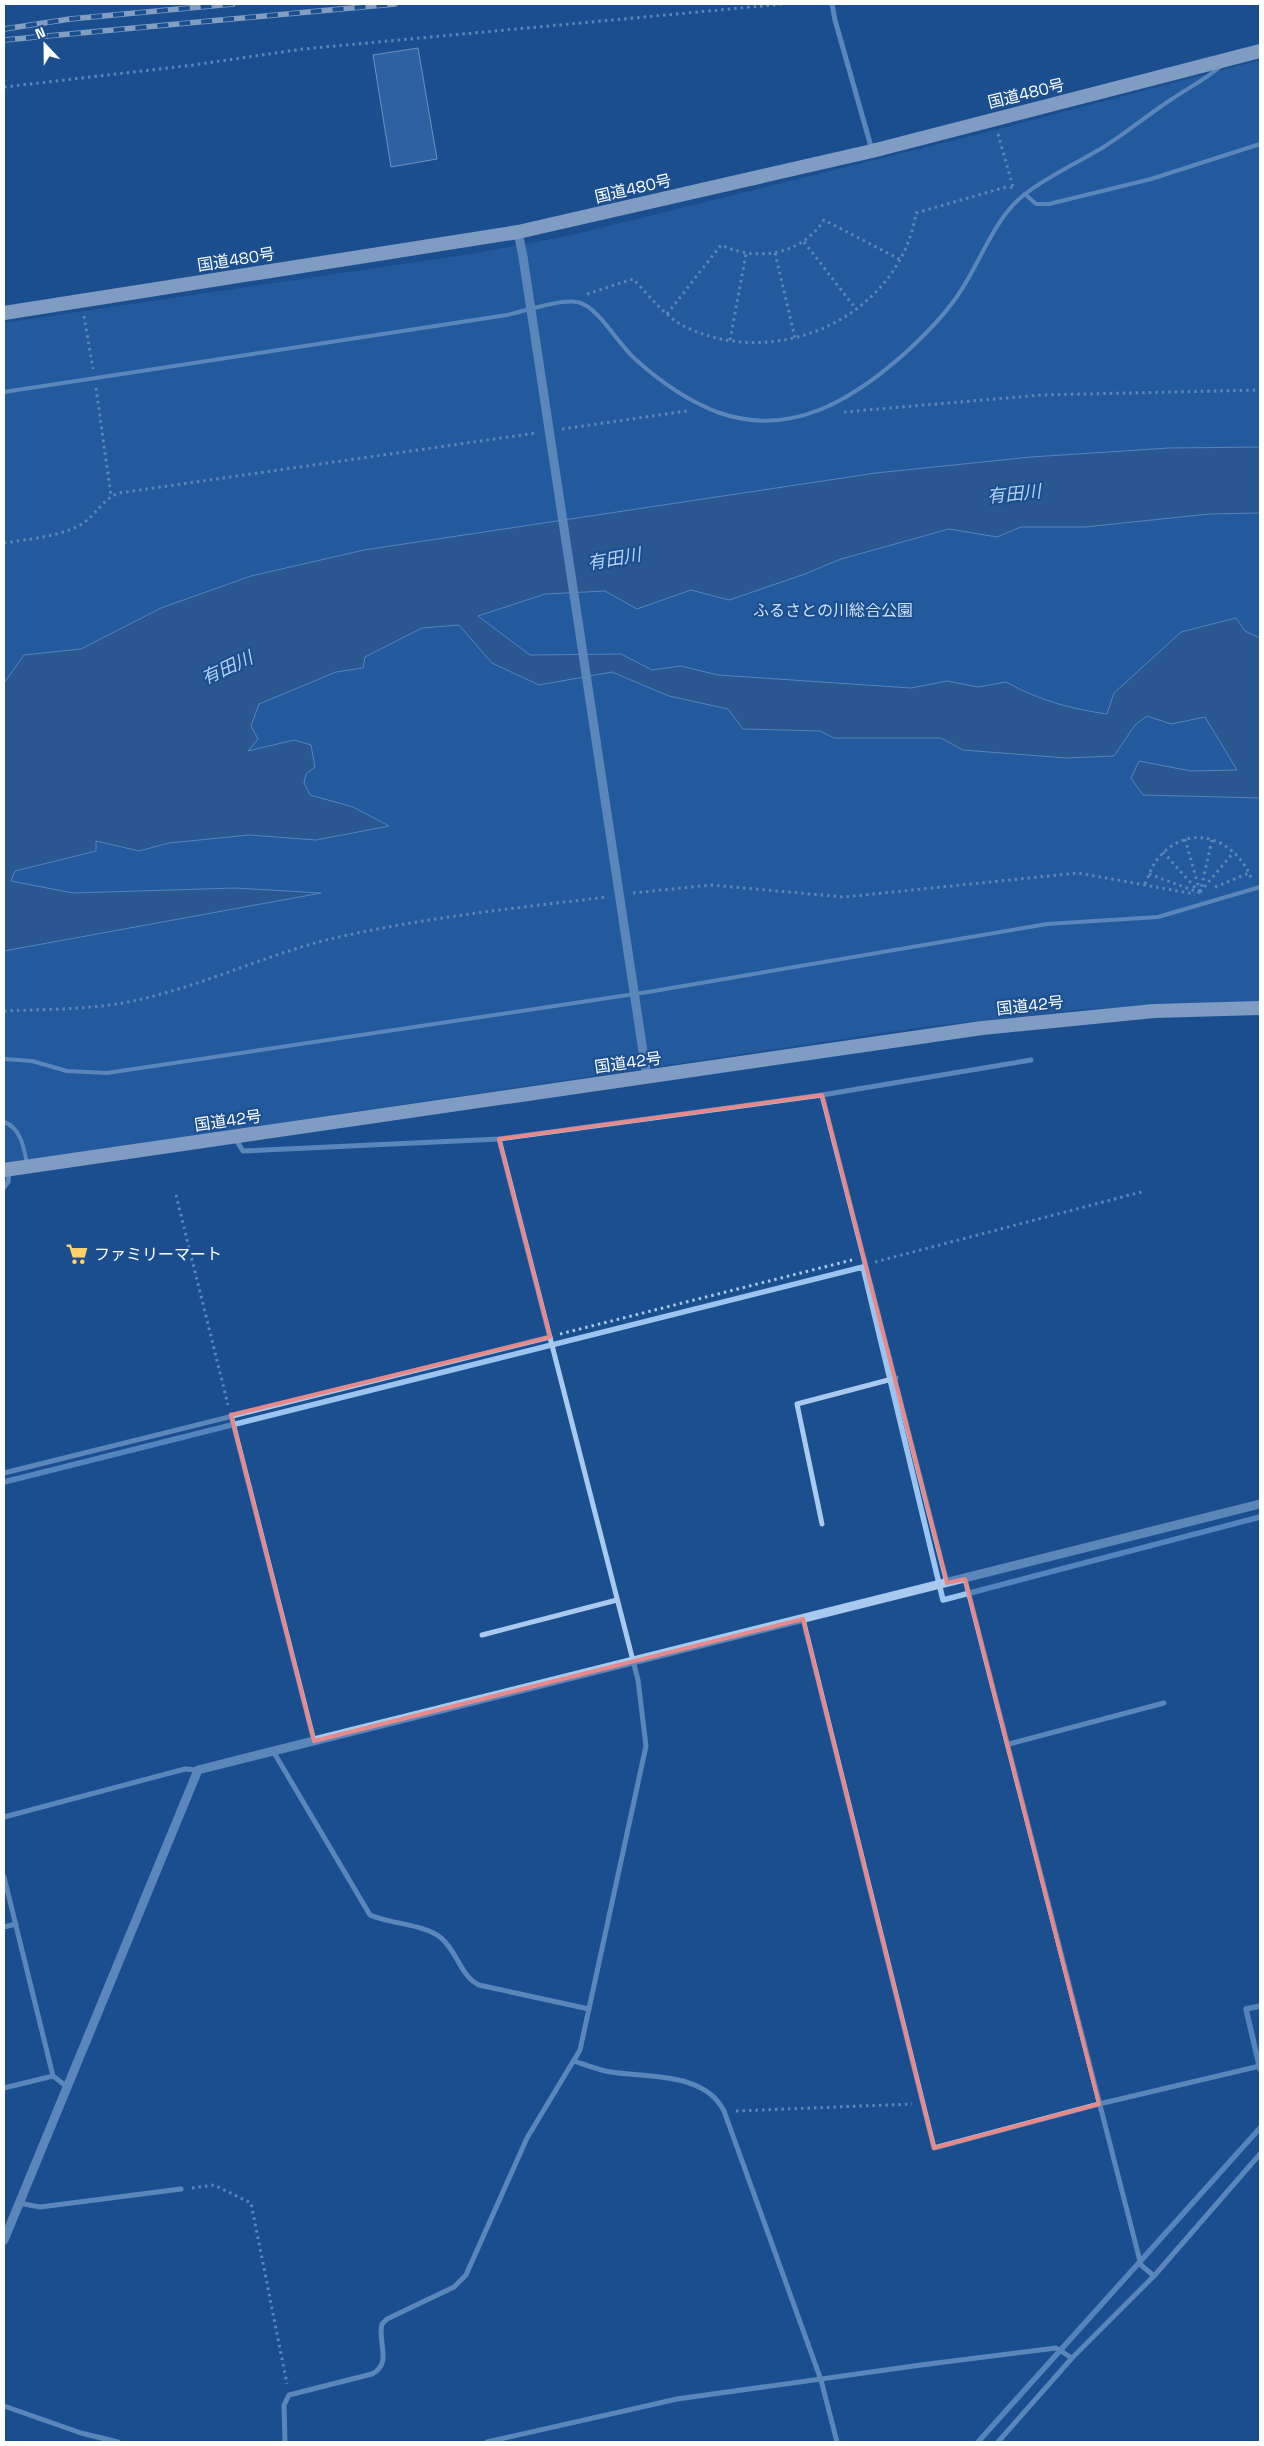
<svg xmlns="http://www.w3.org/2000/svg" width="1264" height="2446" viewBox="0 0 1264 2446" font-family="'Space Grotesk','Noto Sans JP',sans-serif">
  <rect width="100%" height="100%" fill="#1b4f8f"/>
  <path fill="#2e69ad" d="M1260 60V1002L1085 1009 923 1027 4 1164V323L471 254 568 236 984 133Z"/>
  <path fill="#3c6290" stroke="#9cc4f0" d="M1260 447V513L1209 514 1085 527H1021L997 537 949 529 841 559 805 574 729 600 691 590 637 609 605 591 545 594 478 616 530 655 621 654 652 670 681 666 718 675 911 688 947 681 978 687 1006 682C1038 700 1071 709 1107 714L1114 693 1181 632 1236 618 1245 631 1260 638V798L1143 795 1131 778 1139 761 1191 771 1237 770 1205 717 1171 724 1147 716 1135 725 1114 756 1066 758 963 750 941 738H834L820 731 743 729 728 709 669 696 612 672 539 685 492 663 459 625 422 628 365 657 363 668 336 672 259 704 251 726 258 739 248 751 294 740 311 745 315 767 306 774 304 783 310 795 353 807 389 826 316 840 249 835 169 843 139 851 96 841V851L15 871 11 881 73 893 235 888 321 893 4 951V683L24 655 81 649 161 608 251 576 364 550 876 473 1031 457 1169 448Z"/>
  <g fill="none" stroke-linecap="round" stroke-linejoin="round">
    <g stroke="#9cc4f0" stroke-width="5.5">
      <path d="M4 1482 863 1267 943 1600 1260 1517"/>
      <path d="M1260 2006 1246 2009 1260 2069"/>
      <path d="M978 2442 1260 2128"/>
    </g>
  </g>
  <path fill="#4478b7" stroke="#cfe3fa" d="M418 48 437 159 391 167 373 55Z"/>
  <g fill="none" stroke-linecap="round" stroke-linejoin="round">
    <g stroke="#a9c9ee" stroke-width="3" stroke-dasharray="2.5 4" stroke-linecap="butt">
      <path d="M4 87 193 65 303 49 783 4"/>
      <path d="M998 134 1013 187"/>
      <path d="M804 242 856 309"/>
      <path d="M775 253 795 338"/>
      <path d="M587 294 633 279C651 297 666 319 690 329 782 370 900 314 916 213L1006 187 1016 188"/>
      <path d="M667 314 721 245C758 262 801 255 824 220L901 260"/>
      <path d="M84 316 93 369"/>
      <path d="M730 340 746 254"/>
      <path d="M96 388 111 496"/>
      <path d="M844 412 1041 395 1260 390"/>
      <path d="M562 429 687 411"/>
      <path d="M4 543C28 539 58 537 80 525 96 516 101 500 119 493L536 433"/>
      <path d="M1185 839 1200 892"/>
      <path d="M1163 852 1199 892"/>
      <path d="M1149 874 1200 893"/>
      <path d="M1145 884C1150 873 1153 862 1162 854 1194 821 1238 842 1252 880"/>
      <path d="M1215 887 1249 873"/>
      <path d="M1200 892 1234 852"/>
      <path d="M633 893 711 885 844 897 1078 873 1195 894"/>
      <path d="M1200 893 1212 840"/>
      <path d="M4 1011C45 1009 88 1010 128 1002 198 988 262 956 330 939 421 918 515 908 607 897"/>
      <path d="M176 1195 228 1405"/>
      <path d="M875 1262 1145 1191"/>
      <path d="M560 1334 852 1260"/>
      <path d="M736 2111 912 2104"/>
      <path d="M192 2188 214 2185 251 2203 287 2384"/>
    </g>
    <g stroke="#a9c9ee" stroke-width="4">
      <path d="M1025 194 1036 204H1049L1151 179 1260 144"/>
      <path d="M4 392 507 315C524 311 561 299 577 302 597 305 618 344 634 358 657 379 686 400 717 412 789 438 850 402 904 354 924 336 943 317 958 295 981 262 993 219 1025 194 1048 176 1077 163 1102 148 1125 134 1146 116 1169 101 1186 89 1205 80 1221 66"/>
      <path d="M4 1059 32 1061 67 1071 107 1073 648 992 1047 924 1158 917 1260 887"/>
      <path d="M4 1122C21 1128 24 1148 27 1164"/>
    </g>
    <g stroke="#a9c9ee" stroke-width="5">
      <path d="M832 4 835 20 872 150"/>
      <path d="M822 1095 947 1583"/>
      <path d="M235 1138 243 1151 499 1139 822 1095 1031 1060"/>
      <path d="M4 1187 8 1182 9 1170"/>
      <path d="M231 1415 314 1741"/>
      <path d="M4 1473 550 1337"/>
      <path d="M822 1524 797 1404 896 1378"/>
      <path d="M965 1579 1141 2265 1154 2276"/>
      <path d="M803 1619 934 2148 1099 2104 1260 2066"/>
      <path d="M482 1635 617 1600"/>
      <path d="M1009 1744 1164 1703"/>
      <path d="M273 1751 370 1915C390 1924 423 1924 440 1937 457 1950 460 1976 479 1985L589 2009"/>
      <path d="M4 1817 185 1769 198 1770"/>
      <path d="M4 1877 53 2076 66 2086"/>
      <path d="M4 1927 16 1924"/>
      <path d="M574 2061C586 2065 598 2070 611 2072 648 2078 705 2072 724 2111L821 2380 837 2442"/>
      <path d="M4 2088 53 2076"/>
      <path d="M19 2203 40 2207 181 2189"/>
      <path d="M4 2406 81 2433 118 2442"/>
      <path d="M285 2442 284 2405 289 2395 372 2374C393 2363 377 2342 382 2324L387 2319 454 2287 466 2275 527 2138 580 2050 646 1746 638 1680 499 1139"/>
      <path d="M487 2442 677 2399 921 2365 1056 2348 1072 2358"/>
      <path d="M998 2442 1072 2358 1154 2276 1260 2154"/>
    </g>
    <g stroke="#a9c9ee" stroke-width="9">
      <path d="M518 232 523 257"/>
      <path d="M644 1058 647 1077"/>
      <path d="M4 2240 198 1770 1260 1504"/>
    </g>
    <g stroke="#f8faff" stroke-width="14">
      <path d="M4 313 518 232 872 151 1260 51"/>
      <path d="M4 1170 982 1028 1154 1011 1260 1008"/>
    </g>
    <g stroke="#fff" stroke-width="5.5">
      <g id="rail">
        <path d="M4 29 70 19 233 4"/>
        <path d="M4 40 395 4"/>
      </g>
    </g>
    <use href="#rail" stroke="#1b4f8f" stroke-width="4" stroke-dasharray="11" stroke-linecap="butt"/>
    <path stroke="#a9c9ee" stroke-width="9" d="M523 257 644 1058"/>
  </g>
  <path d="M0 0H1264V2446H0ZM822 1095 947 1583 965 1579 1099 2104 934 2148 803 1619 314 1741 231 1415 550 1337 499 1139Z" fill="#1b4f8f" fill-opacity=".55" fill-rule="evenodd"/>
  <path fill="none" stroke="#e88989" stroke-width="4" stroke-linejoin="round" d="M822 1095 947 1583 965 1579 1099 2104 934 2148 803 1619 314 1741 231 1415 550 1337 499 1139Z"/>
  <defs>
    <g id="supermarket-bare" transform="scale(1.725)"><path d="M-6-5.5h2.5l.6 2H6L4.5 2H-2.5L-4.4-4H-6ZM-1.5 3.2a1.3 1.3 0 1 0 .1 0ZM3 3.2a1.3 1.3 0 1 0 .1 0Z" fill="#ffd166" stroke="#1b4f8f" stroke-width="2.5" paint-order="stroke"/></g>
  </defs>
  <g fill-rule="evenodd">
    <use href="#supermarket-bare" x="77" y="1254"/>
  </g>
  <g text-anchor="middle" stroke-width="4.5" stroke-linejoin="round" paint-order="stroke">
    <g font-size="16" fill="#fff" stroke="#1b4f8f">
      <text transform="translate(1026 93) rotate(-14)" y="6">国道480号</text>
      <text transform="translate(633 188) rotate(-13)" y="6">国道480号</text>
      <text transform="translate(236 259) rotate(-9)" y="6">国道480号</text>
      <text transform="translate(1030 1005) rotate(-6)" y="6">国道42号</text>
      <text transform="translate(628 1062) rotate(-8)" y="6">国道42号</text>
      <text transform="translate(228 1120) rotate(-8)" y="6">国道42号</text>
    </g>
    <g font-size="16" fill="#cfe3fa" stroke="#1b4f8f">
      <text x="833" y="616">ふるさとの川総合公園</text>
    </g>
    <g font-size="16" fill="#fff" stroke="#1b4f8f" text-anchor="start">
      <text x="94" y="1260">ファミリーマート</text>
    </g>
    <g font-size="18" font-style="italic" fill="#b5d3f5" stroke="#1b4f8f">
      <text transform="translate(1014 494) rotate(-6)" y="6">有田川</text>
      <text transform="translate(614 559) rotate(-10)" y="6">有田川</text>
      <text transform="translate(227 668) rotate(-25)" y="6">有田川</text>
    </g>
  </g>
  <rect width="1264" height="2446" fill="none" stroke="#ffffff" stroke-width="10"/>
  <g transform="translate(45 45) rotate(338)" stroke="#1b4f8f" stroke-width="4" paint-order="stroke">
  <path d="M0-4L9 19L0 12L-9 19Z" fill="#ffffff"/>
  <text y="-8" font-size="14" font-weight="bold" text-anchor="middle" fill="#ffffff">N</text>
  </g>
</svg>
